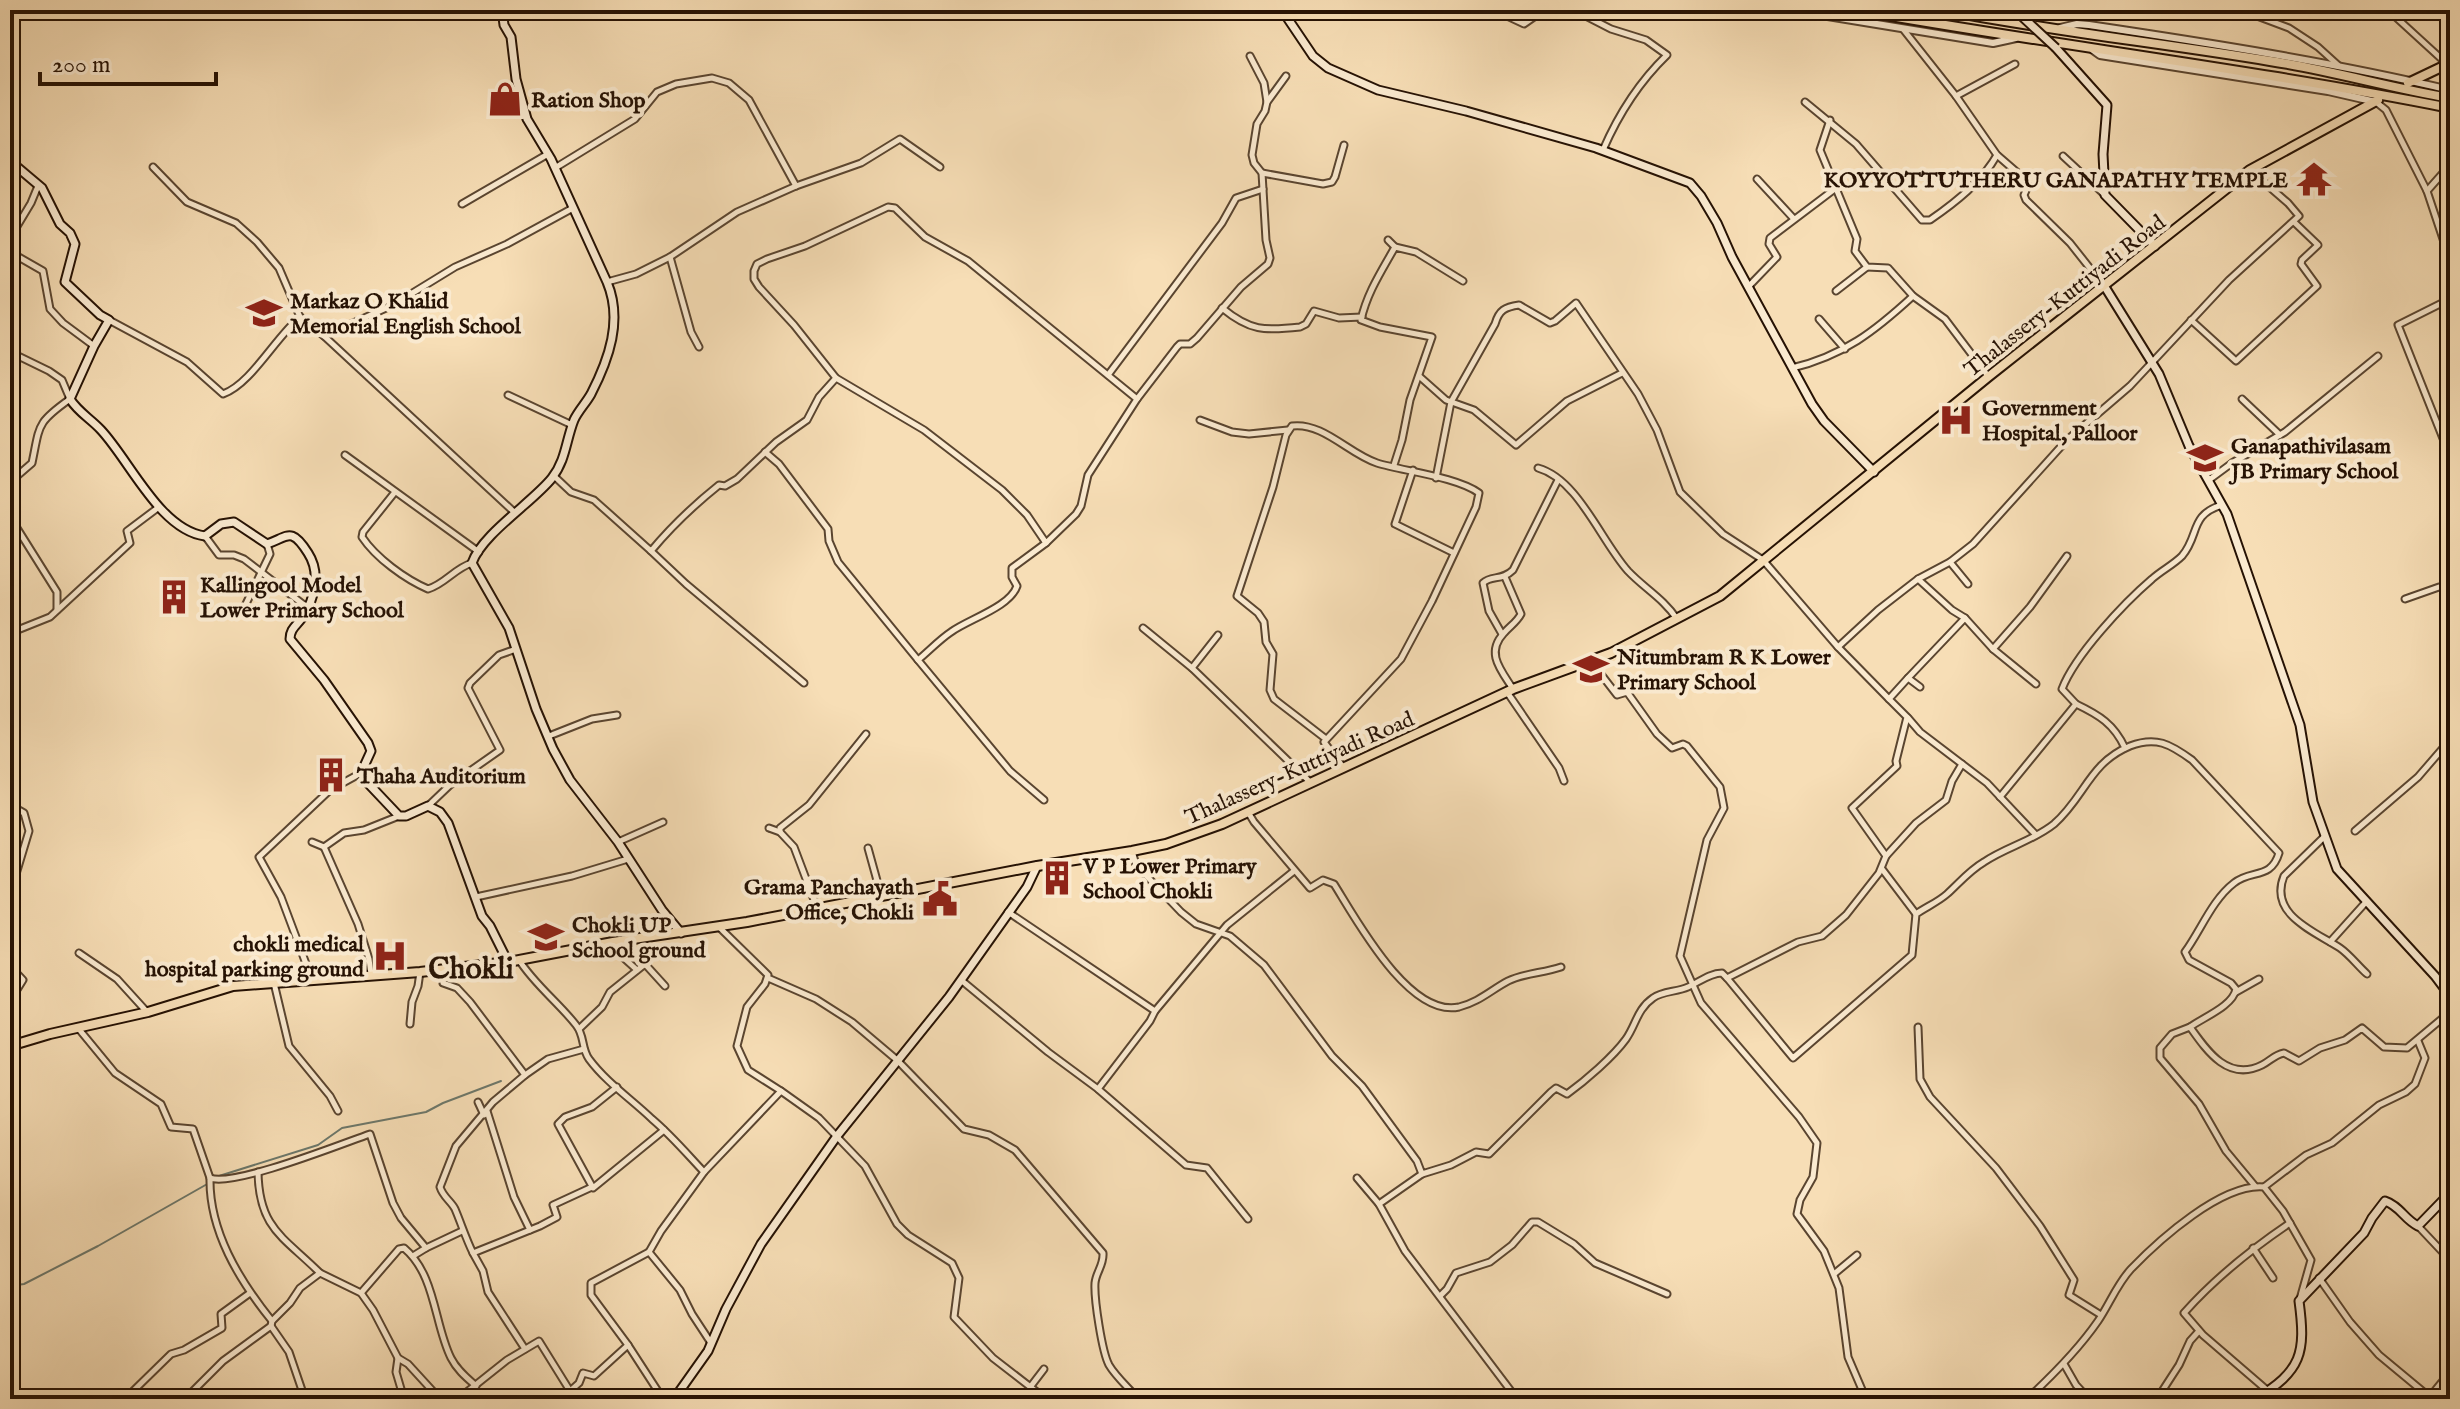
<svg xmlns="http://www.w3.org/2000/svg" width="2460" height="1409" viewBox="0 0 2460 1409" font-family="'IM FELL English',serif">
  <rect width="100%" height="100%" fill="#f7deb6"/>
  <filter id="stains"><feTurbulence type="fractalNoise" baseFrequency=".0025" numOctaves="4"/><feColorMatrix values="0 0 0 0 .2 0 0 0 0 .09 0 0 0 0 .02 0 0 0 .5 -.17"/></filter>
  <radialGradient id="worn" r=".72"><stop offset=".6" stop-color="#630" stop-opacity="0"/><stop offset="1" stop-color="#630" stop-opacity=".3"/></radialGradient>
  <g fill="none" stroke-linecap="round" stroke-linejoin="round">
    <g stroke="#6d786b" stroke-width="2">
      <path d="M219 1176 318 1145 342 1128 426 1112 443 1103 501 1081"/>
      <path d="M10 1286 24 1284 98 1246 209 1183"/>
    </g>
    <g stroke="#5a4530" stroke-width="9">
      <g id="minor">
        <path d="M1494 10 1524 24 1544 10"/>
        <path d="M1574 10 1611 29 1646 40 1667 55C1638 83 1619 113 1603 150"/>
        <path d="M2241 10 2289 28 2318 47 2339 66"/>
        <path d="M2388 10 2447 64"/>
        <path d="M1903 29 1956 96 1997 155 2027 181 2028 186 2024 195 2026 200 2070 243 2104 286"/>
        <path d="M1250 56 1264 83 1267 102"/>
        <path d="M1956 96 2015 64"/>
        <path d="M1805 102 1856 144 1922 220H1930C1955 203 1982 182 1997 155"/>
        <path d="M2376 102 2386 110 2427 191"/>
        <path d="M1830 120 1820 150 1857 239 1855 251 1867 267 1888 268 1913 296"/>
        <path d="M2063 156 2105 195"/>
        <path d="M2450 165 2427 191 2450 260"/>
        <path d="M153 167 187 202 236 223 257 242 279 268 300 317 324 336 514 512"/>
        <path d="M555 168 635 119 657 92 676 84 712 78 729 83 749 100 796 186"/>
        <path d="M1262 173 1323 184 1332 182 1335 177 1344 145"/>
        <path d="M1757 179 1794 219"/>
        <path d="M462 204 548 154"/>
        <path d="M10 238 31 203 38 186"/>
        <path d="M1388 240 1395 247"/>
        <path d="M10 252 43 271 50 309 63 323 94 346"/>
        <path d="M670 257 691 332 699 347"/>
        <path d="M607 282 636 274 670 257 737 212 796 186 861 163 900 139 940 167"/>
        <path d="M1749 286 1777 257 1769 244 1770 238 1836 188"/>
        <path d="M1836 291 1867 267"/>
        <path d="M2450 299 2398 325 2450 456"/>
        <path d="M1222 308C1250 331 1264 331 1300 327L1306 324 1314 311 1339 318 1362 317"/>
        <path d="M1819 319 1845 349"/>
        <path d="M109 320 187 362 223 394C251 384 275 338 300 317"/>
        <path d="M2191 320 2236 361 2317 286 2301 264 2302 260 2318 245 2294 222"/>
        <path d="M324 336 393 305 455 267 507 244 573 208"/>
        <path d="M10 352 49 371 62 380 70 399C36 423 40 425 32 463L10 482"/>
        <path d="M1792 368C1843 356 1875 331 1913 296L1945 319 1988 376"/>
        <path d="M1108 375 1222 223 1236 198 1263 189"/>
        <path d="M1419 376 1446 400 1474 410 1516 445 1567 401 1622 373"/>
        <path d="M836 378 794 325 759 287 754 279V271L757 264 767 259 805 246 888 207 895 208 925 237 968 261 1137 399"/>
        <path d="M508 395 572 425"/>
        <path d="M2242 399 2280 435"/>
        <path d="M1200 420 1232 432 1249 434 1288 430"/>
        <path d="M765 452 779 464 828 529 829 541 838 562 918 660"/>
        <path d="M345 455 479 552"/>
        <path d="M1394 465 1402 440 1410 400 1432 337 1380 327 1361 320C1367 293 1381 272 1395 247L1416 252 1463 281"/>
        <path d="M1538 468C1578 479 1601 541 1628 571 1644 588 1664 599 1677 619"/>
        <path d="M1413 470 1395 524 1454 553"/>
        <path d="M554 476 571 492 594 500 651 551C671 527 694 505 719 485L725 486 737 479 776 442 807 420 819 397 836 378 924 430 1002 490 1027 515 1046 543 1076 514 1081 506 1088 475 1137 399 1177 347 1180 344H1190L1197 338 1241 287 1268 264 1270 258 1266 240 1262 173 1254 163 1252 155 1257 124 1265 111 1267 102 1286 76"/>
        <path d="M1436 478 1451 402 1495 324C1499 310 1505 307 1519 305L1550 323 1555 321 1576 303 1638 394 1657 430 1680 492 1723 534 1763 560 1838 647 1889 699"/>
        <path d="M2209 480 2232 463 2285 432 2378 356"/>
        <path d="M395 492 363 532 362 537C376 558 405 579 428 589 445 584 455 568 472 563"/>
        <path d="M10 517 57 592V610"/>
        <path d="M205 536 219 555H234L244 559 308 608"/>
        <path d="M651 551 686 584 804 683"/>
        <path d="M1950 562 1968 584"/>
        <path d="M1505 577 1521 614C1517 622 1510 626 1504 633 1485 653 1501 670 1513 689"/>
        <path d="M1918 579 1952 610 1965 618 1993 649 2036 684"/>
        <path d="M2405 599 2439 587 2450 589"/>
        <path d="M243 610 270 554 267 544"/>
        <path d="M1143 628 1192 668 1310 782"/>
        <path d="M10 633 50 617 130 543 127 531 159 507"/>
        <path d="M1502 634 1489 611 1483 583C1491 575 1502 581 1513 570L1558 480"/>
        <path d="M1838 647 1878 610 1918 579 1950 562 1973 544 2066 441 2130 386 2229 280 2299 216 2288 203 2250 170"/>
        <path d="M1993 649 2030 607 2067 556"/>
        <path d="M1590 660 1617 695 1627 692 1657 734 1672 748 1683 744 1687 746 1720 787 1724 808 1707 840 1680 956 1701 1003 1799 1117 1817 1143 1813 1177 1800 1200 1797 1214 1824 1251 1839 1288 1848 1357 1866 1399"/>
        <path d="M1192 668 1218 635"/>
        <path d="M1908 678 1965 618"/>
        <path d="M1507 692 1559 768 1564 781"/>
        <path d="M2076 704C2099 715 2114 724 2125 748"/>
        <path d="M1908 718 1920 732 1987 783 2036 835"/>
        <path d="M549 736 592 719 617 715"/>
        <path d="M1326 739 1274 699 1270 690 1273 654 1266 642 1264 622 1258 613 1237 596 1273 487 1286 435 1292 426C1323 422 1349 454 1377 463 1403 471 1457 477 1479 493L1476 507 1432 601 1401 659 1324 742 1343 767"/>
        <path d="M2000 797 2076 704 2062 689C2075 655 2124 603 2152 579 2162 570 2173 565 2182 556 2200 535 2189 515 2222 505"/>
        <path d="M1044 800 1010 771 918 660C929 651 939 640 951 632 969 619 1010 607 1017 586L1012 577V568L1046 543"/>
        <path d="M10 805 24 813 29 831 10 894"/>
        <path d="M428 806 450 785 500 750 468 688 470 683 499 655 516 649"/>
        <path d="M1248 812 1254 822 1310 888 1323 880 1334 884C1356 919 1409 1018 1459 1007 1479 1002 1491 990 1508 981 1524 973 1544 973 1561 967"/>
        <path d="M769 828 780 832"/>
        <path d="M2355 831 2418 777 2450 740"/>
        <path d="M2325 836 2284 876C2268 915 2316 932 2340 948 2350 955 2358 966 2367 974"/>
        <path d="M312 842 324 847"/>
        <path d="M618 842 663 822"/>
        <path d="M868 848 881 895"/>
        <path d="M1132 851 1136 865 1181 912 1196 924 1230 936 1264 965 1332 1056 1362 1086 1417 1161 1422 1174 1451 1165 1476 1152 1489 1154 1551 1092 1556 1088 1567 1094C1585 1081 1613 1057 1626 1039 1636 1025 1637 1009 1653 998 1662 991 1677 992 1688 987 1699 982 1710 973 1722 973L1727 978 1793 1058 1912 955 1916 914C1926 907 1938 902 1947 894 1959 883 1970 870 1984 862 2006 847 2033 841 2054 824 2085 797 2089 763 2130 746 2156 736 2170 744 2192 760L2279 853C2271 880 2251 869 2234 883 2212 900 2201 930 2185 952L2189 960 2231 983 2236 989C2233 1006 2204 1017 2190 1027 2207 1051 2228 1082 2262 1065 2270 1061 2274 1055 2284 1053L2299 1061 2320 1048 2345 1040 2362 1028 2384 1047 2407 1048 2450 1012"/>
        <path d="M1886 856 1916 823 1946 800 1952 781 1962 764"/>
        <path d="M1882 869 1916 914"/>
        <path d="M476 897 572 876 628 859"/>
        <path d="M817 908 794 847 780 832V828L809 805 866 734"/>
        <path d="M1008 912 1155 1011 1150 1021 1098 1089"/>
        <path d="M719 927 768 975 765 984 747 1007 737 1046 748 1070 781 1091"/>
        <path d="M2330 942 2366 902"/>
        <path d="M614 943 616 951 637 970"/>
        <path d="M79 953 117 979 147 1012"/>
        <path d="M519 960C535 985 558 1002 576 1025 585 1036 581 1048 589 1059 606 1082 631 1099 652 1119 671 1135 687 1154 704 1172L781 1091 819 1118 865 1166 897 1224 908 1235 952 1263 959 1278 954 1317 993 1358 1046 1399"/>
        <path d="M10 966 23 980 10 1001"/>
        <path d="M444 969 443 983 457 988 470 1002 525 1075 493 1102 456 1146 440 1187C443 1197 451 1201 455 1209 461 1223 466 1239 473 1253"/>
        <path d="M371 974 369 959 358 924 324 847 344 833 364 830 399 816"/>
        <path d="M768 978 816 999 852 1022 897 1060 964 1129 989 1135 1015 1150 1103 1253C1104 1265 1096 1272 1095 1283 1094 1299 1102 1352 1109 1365 1116 1377 1129 1388 1138 1399"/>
        <path d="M1727 978 1798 942 1822 936 1846 915 1879 873 1886 856 1852 808 1897 766 1896 761 1907 717 1889 699 1908 678 1920 687"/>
        <path d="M309 979 308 969 281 897 259 857 330 790 361 773"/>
        <path d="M961 980 1048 1052 1098 1089 1186 1165 1207 1168 1248 1219"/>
        <path d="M274 983 289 1046 330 1096 338 1111"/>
        <path d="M2236 992 2259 979"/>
        <path d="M1155 1011 1227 925 1294 871"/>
        <path d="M410 1024 412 1002 418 986 420 972"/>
        <path d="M1918 1027 1920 1079 1930 1097 1996 1168 2040 1226 2074 1280 2069 1295 2101 1315"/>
        <path d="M2190 1027 2172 1034 2160 1048V1058L2199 1104 2226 1151 2255 1186"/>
        <path d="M78 1028 115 1073 161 1104 171 1127 193 1129 210 1178"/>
        <path d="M579 1029 602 1007 610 992 645 964 665 986"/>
        <path d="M525 1075 548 1059 584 1049"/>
        <path d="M617 1087 592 1107 565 1117 558 1124 593 1188 664 1130"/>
        <path d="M478 1102 484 1115"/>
        <path d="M487 1111 514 1197 530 1230"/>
        <path d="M258 1172C259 1229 284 1237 320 1273"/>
        <path d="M704 1172 661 1231 649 1252 680 1290 692 1314 711 1343"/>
        <path d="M1422 1174 1379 1204 1405 1251 1517 1399"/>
        <path d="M1357 1178 1379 1204"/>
        <path d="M2264 1187 2306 1155 2332 1143 2379 1105 2406 1092 2415 1084 2425 1058 2418 1041"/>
        <path d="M2418 1226 2450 1260"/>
        <path d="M2253 1248 2273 1278"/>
        <path d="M413 1256 426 1248"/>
        <path d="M1834 1274 1857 1255"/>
        <path d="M2319 1278 2350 1322 2379 1355 2432 1399"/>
        <path d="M361 1293 399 1249 404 1248C436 1275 434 1324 451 1358 457 1370 467 1378 476 1386"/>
        <path d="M1440 1296 1447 1289 1456 1273 1490 1262 1512 1245 1532 1222H1538L1574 1244 1595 1263 1667 1294"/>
        <path d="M272 1321C239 1280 209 1231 210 1178 234 1187 341 1144 370 1134L393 1203 401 1218 426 1248 462 1231"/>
        <path d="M271 1326 272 1321 290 1303 300 1288 320 1273 361 1293 373 1310 398 1358 408 1364 440 1399"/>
        <path d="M628 1345 591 1295V1283L649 1252"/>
        <path d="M525 1349 488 1292 483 1271 473 1253 540 1226 557 1217 553 1205 592 1187"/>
        <path d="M398 1358 396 1372 404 1399"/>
        <path d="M2064 1364 2076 1385 2089 1399"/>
        <path d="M1031 1386 1044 1369"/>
        <path d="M570 1391 579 1383 583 1373 594 1376 628 1345 663 1399"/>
        <path d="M2268 1391 2203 1335 2184 1313C2216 1277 2250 1250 2290 1223"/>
        <path d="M10 1396 11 1399"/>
        <path d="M125 1399 171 1354 184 1350 222 1328 221 1314 250 1293"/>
        <path d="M185 1399 223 1361 271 1326 289 1352 305 1399"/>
        <path d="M458 1399 507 1360 539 1341 575 1399"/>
        <path d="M2027 1399C2053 1375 2078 1350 2098 1321 2109 1305 2117 1284 2131 1269 2159 1240 2222 1183 2264 1187L2283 1211 2311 1260 2300 1299"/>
        <path d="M2157 1399 2179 1365 2190 1341 2199 1331"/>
        <path d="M2428 1399 2450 1372"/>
      </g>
    </g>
    <g stroke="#5a4530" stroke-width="10">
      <g id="tertiary">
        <path d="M1791 10 1993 43 2016 38"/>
        <path d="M1985 10 1994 12 2007 21"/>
        <path d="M2060 28 2077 24 2089 25C2210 43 2331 62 2450 90"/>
        <path d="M2093 50 2100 55 2328 91 2376 102"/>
      </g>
    </g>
    <g stroke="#261204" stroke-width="11">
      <g id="secondary">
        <path d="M502 10 504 25 511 37 516 79 527 119 551 159 607 282C623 320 609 359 591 394 586 403 578 411 574 420 566 440 566 460 552 478 533 502 482 534 472 563L509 628 536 709 553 749 570 780 618 842 662 910 681 933"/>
        <path d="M1282 10 1313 56 1328 68 1378 90 1466 111 1596 148 1690 183 1701 196 1717 223 1732 257 1812 404 1824 421 1874 472"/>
        <path d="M2056 48 2107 105 2103 154 2105 195 2155 246"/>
        <path d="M10 161 42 188 60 224 70 233 75 244 65 282 100 315 109 320 94 346 70 399C78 412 91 419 101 430 130 461 160 530 205 536L221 524 234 522 267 544C288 537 291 526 308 553 321 573 315 599 302 618 296 626 290 629 290 639L324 680 368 743 371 751 361 773 364 779 399 816H406L428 806 440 812 448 823 482 916 490 926 508 962"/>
        <path d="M2105 287 2159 374 2189 446 2227 514 2300 725 2313 802 2337 869 2435 976 2450 996"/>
        <path d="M674 1399 708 1351 726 1309 761 1244 837 1136 949 997 1027 887 1037 866"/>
        <path d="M2255 1399C2302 1371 2306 1353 2299 1301L2364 1233 2372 1218 2385 1201C2400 1206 2404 1219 2418 1226L2450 1193"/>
      </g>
    </g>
    <g stroke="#261204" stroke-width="12">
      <g id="primary">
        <path d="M2408 83 2450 63"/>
        <path d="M10 1046 50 1034 148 1012 233 986 420 972 508 962 613 942 747 922 1037 866 1132 851 1166 844 1222 824 1513 689 1611 653 1720 596 1988 377 2250 170 2378 100"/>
      </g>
    </g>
    <g stroke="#261204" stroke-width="12">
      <g id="trunk">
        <path d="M1856 10C2054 45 2253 69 2450 108"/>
        <path d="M1943 10C2051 31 2161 43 2270 61 2330 70 2390 88 2450 98"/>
      </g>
    </g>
    <use href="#minor" stroke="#faead0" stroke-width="5"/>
    <use href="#tertiary" stroke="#faead0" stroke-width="6"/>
    <use href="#secondary" stroke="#faead0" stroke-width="7"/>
    <use href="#primary" stroke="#f7deb6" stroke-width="8"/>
    <use href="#trunk" stroke="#f7deb6" stroke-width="8"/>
    <g stroke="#261204" stroke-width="11" stroke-linecap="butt">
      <path id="secondary-bridge" d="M2015 10 2056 48"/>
    </g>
    <use href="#secondary-bridge" stroke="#faead0" stroke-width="7"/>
  </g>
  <defs>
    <g id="shop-bare" transform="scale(2.76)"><path d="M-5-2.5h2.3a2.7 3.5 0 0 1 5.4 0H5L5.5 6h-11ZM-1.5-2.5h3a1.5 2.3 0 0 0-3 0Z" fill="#8f2418" stroke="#faead0" stroke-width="2.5" paint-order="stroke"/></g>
    <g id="temple-bare" transform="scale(2.76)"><path d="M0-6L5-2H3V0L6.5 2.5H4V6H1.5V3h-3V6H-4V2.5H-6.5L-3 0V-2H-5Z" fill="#8f2418" stroke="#faead0" stroke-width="2.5" paint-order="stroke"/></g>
    <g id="school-bare" transform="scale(2.76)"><path d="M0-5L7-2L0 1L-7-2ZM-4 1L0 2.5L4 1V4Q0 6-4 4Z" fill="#8f2418" stroke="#faead0" stroke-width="2.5" paint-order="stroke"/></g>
    <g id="hospital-bare" transform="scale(2.76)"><path d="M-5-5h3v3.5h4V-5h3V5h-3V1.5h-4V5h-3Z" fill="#8f2418" stroke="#faead0" stroke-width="2.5" paint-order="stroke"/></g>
    <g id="building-bare" transform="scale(2.76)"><path d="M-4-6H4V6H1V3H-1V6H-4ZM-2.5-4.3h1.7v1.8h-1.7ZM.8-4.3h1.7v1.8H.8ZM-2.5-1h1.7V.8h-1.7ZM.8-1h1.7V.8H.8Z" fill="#8f2418" stroke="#faead0" stroke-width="2.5" paint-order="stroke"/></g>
    <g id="civic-bare" transform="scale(2.76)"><path d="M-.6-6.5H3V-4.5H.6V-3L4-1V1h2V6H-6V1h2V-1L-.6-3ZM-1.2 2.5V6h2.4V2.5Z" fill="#8f2418" stroke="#faead0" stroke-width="2.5" paint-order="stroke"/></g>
  </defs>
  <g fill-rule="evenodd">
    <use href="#shop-bare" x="505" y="99"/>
    <use href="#temple-bare" x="2314" y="179"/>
    <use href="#school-bare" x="264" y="313"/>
    <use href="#hospital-bare" x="1956" y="420"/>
    <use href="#school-bare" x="2205" y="458"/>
    <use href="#building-bare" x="174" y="597"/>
    <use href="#school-bare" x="1591" y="669"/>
    <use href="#building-bare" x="331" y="775"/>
    <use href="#building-bare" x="1057" y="878"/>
    <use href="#civic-bare" x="940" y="899"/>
    <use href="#school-bare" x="546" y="937"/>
    <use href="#hospital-bare" x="390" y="956"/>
  </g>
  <g text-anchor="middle" stroke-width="8" stroke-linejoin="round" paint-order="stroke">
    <g font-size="22" font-weight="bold" fill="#261204" stroke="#faead0" text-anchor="start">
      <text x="531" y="107">Ration Shop</text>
      <text x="2288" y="187" text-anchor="end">KOYYOTTUTHERU GANAPATHY TEMPLE</text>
      <text x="290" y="308">Markaz O Khalid<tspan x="290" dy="25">Memorial English School</tspan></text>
      <text x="1982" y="415">Government<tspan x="1982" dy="25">Hospital, Palloor</tspan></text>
      <text x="2231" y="453">Ganapathivilasam<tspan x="2231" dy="25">JB Primary School</tspan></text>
      <text x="200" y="592">Kallingool Model<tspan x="200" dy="25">Lower Primary School</tspan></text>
      <text x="1617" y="664">Nitumbram R K Lower<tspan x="1617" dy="25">Primary School</tspan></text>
      <text x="357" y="783">Thaha Auditorium</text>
      <text x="1083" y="873">V P Lower Primary<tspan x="1083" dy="25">School Chokli</tspan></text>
      <text x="914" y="894" text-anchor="end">Grama Panchayath<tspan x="914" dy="25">Office, Chokli</tspan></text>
      <text x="572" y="932">Chokli UP<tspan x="572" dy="25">School ground</tspan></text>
      <text x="364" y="951" text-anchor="end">chokli medical<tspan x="364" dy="25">hospital parking ground</tspan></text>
    </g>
    <g font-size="22" fill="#261204" stroke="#faead0">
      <text transform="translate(2064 295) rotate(-38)" y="8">Thalassery-Kuttiyadi Road</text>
      <text transform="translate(1299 767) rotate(-24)" y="8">Thalassery-Kuttiyadi Road</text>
    </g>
    <g font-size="30" font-weight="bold" fill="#261204" stroke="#faead0">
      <text x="471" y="978">Chokli</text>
    </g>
  </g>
  <rect width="2460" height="1409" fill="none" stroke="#f7deb6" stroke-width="40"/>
  <rect x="12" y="12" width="2436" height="1385" fill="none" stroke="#261204" stroke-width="4"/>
  <rect x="20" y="20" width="2420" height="1369" fill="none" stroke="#261204" stroke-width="2"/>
  <path d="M40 72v12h176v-12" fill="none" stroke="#261204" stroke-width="4"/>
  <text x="52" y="72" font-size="24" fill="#261204" stroke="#faead0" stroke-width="6" paint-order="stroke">200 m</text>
  <rect width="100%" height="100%" filter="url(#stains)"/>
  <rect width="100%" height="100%" fill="url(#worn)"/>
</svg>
